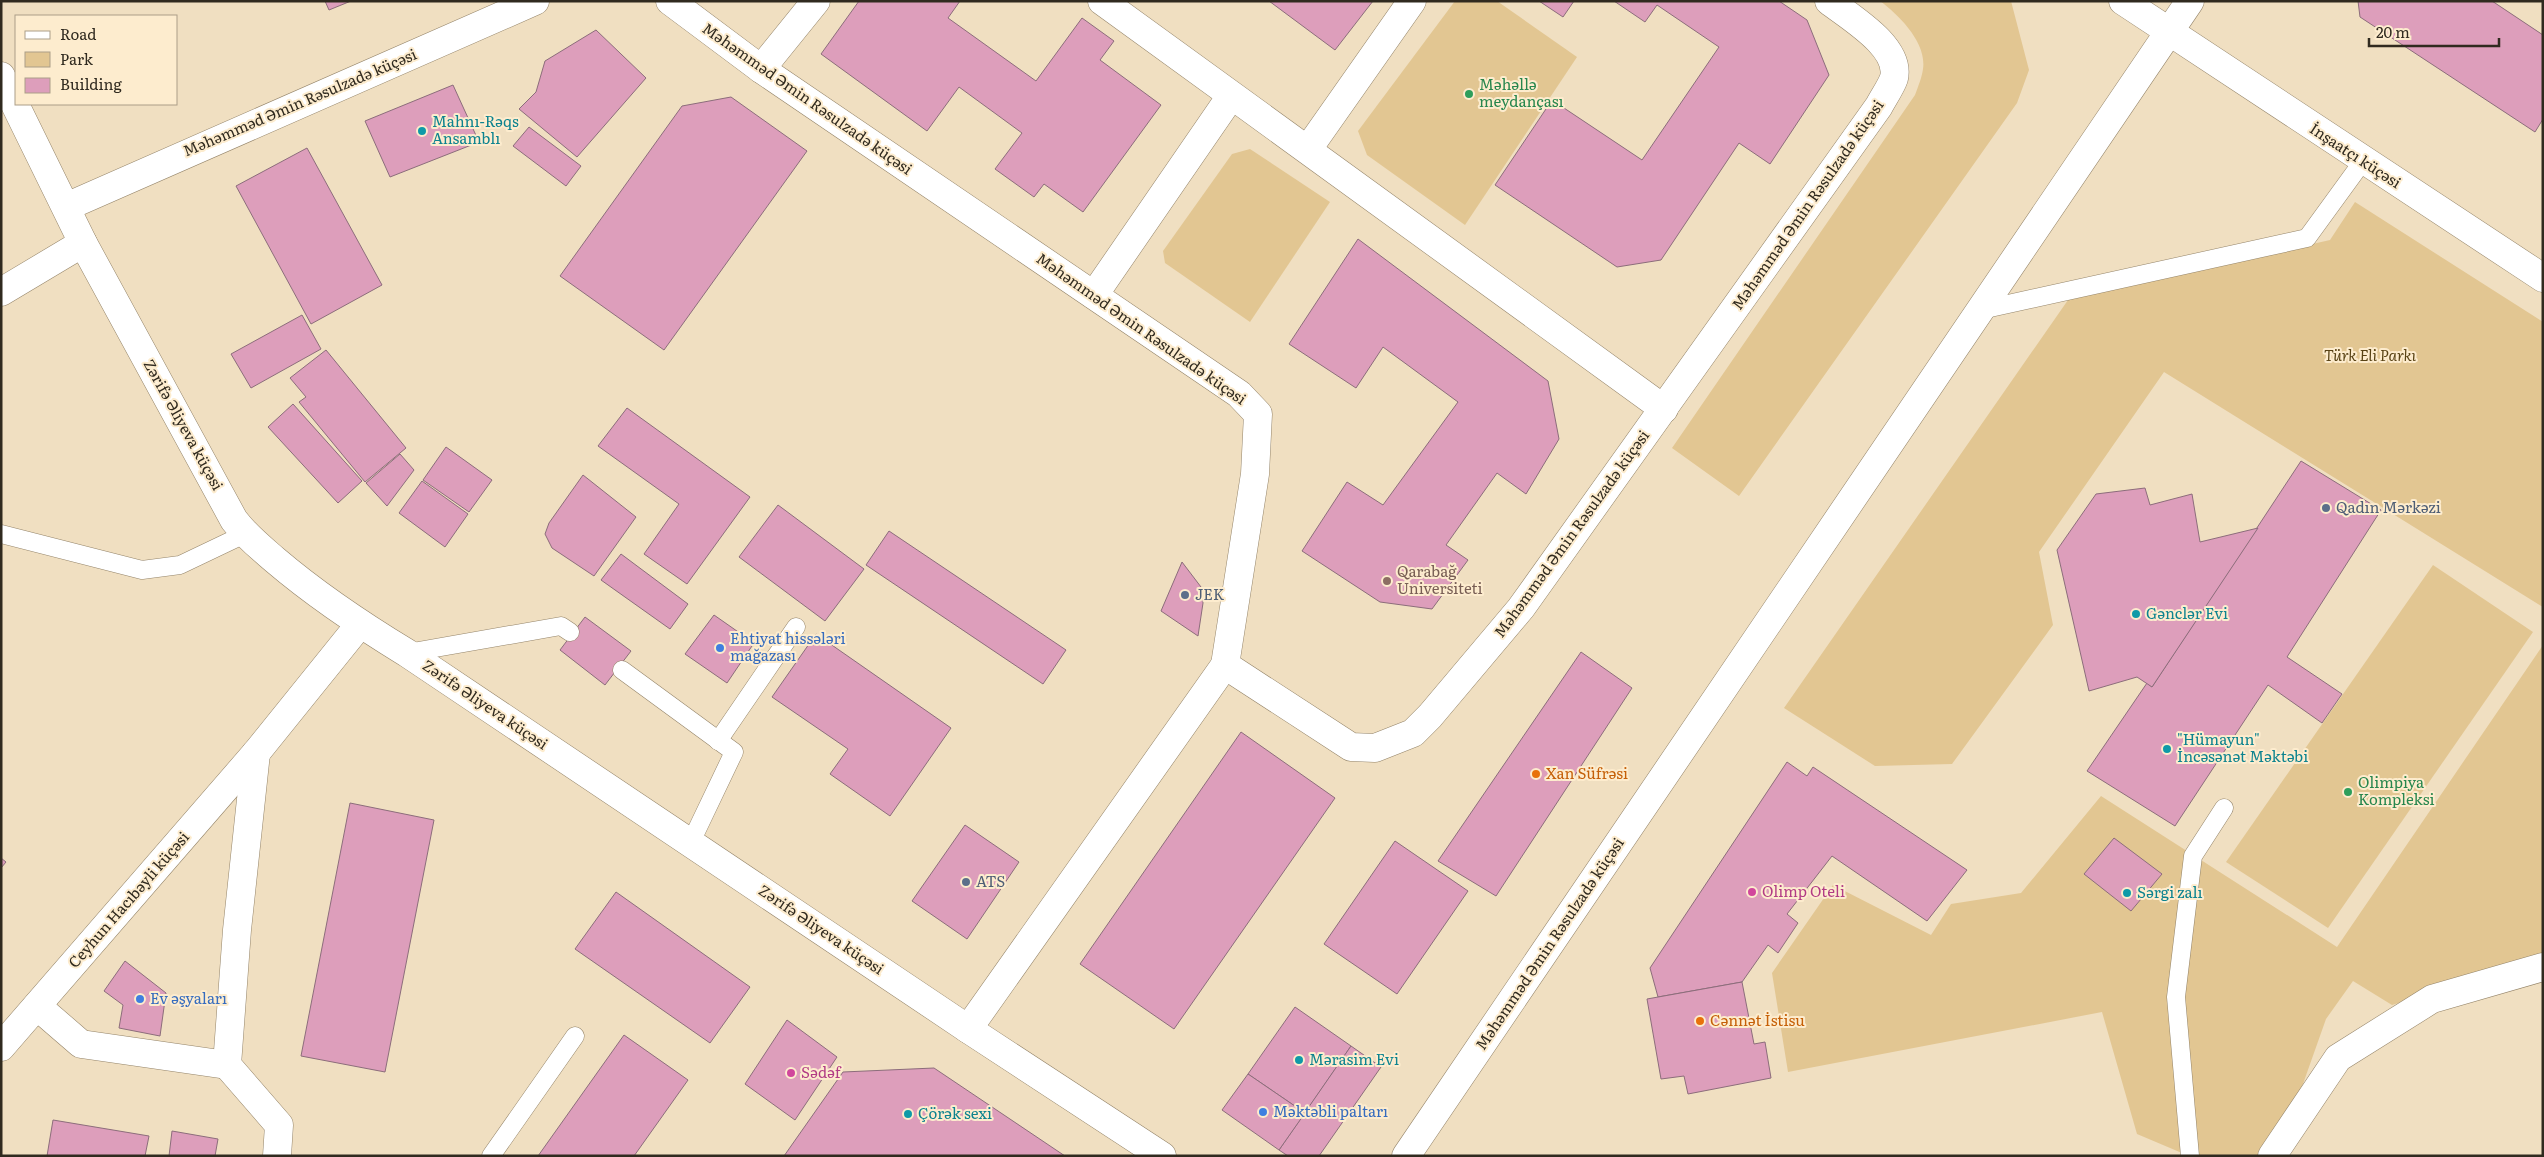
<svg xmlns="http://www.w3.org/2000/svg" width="2544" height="1157" viewBox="0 0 2544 1157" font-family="Literata,serif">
  <rect width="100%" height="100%" fill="#f0dfc1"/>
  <g fill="#e2c692">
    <path d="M1455 1H1497L1577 57 1465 225 1367 155 1358 131Z"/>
    <path d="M1880 1H2011L2029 70 2017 103 1739 496 1672 448 1915 95C1918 87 1922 77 1923 69 1927 43 1899 15 1880 1Z"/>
    <path d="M1250 149 1330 202 1250 322 1165 263 1163 251 1232 154Z"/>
    <path d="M2355 202 2543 322V607L2164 372 2039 552 2053 625 1952 764 1875 766 1784 708 2068 300 2330 240Z"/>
    <path d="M2433 565 2533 632 2328 928 2226 862Z"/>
    <path d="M2543 645V958L2392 1005 2353 981 2326 1019 2298 1098 2258 1156H2189L2137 1134 2102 1012 1788 1072 1772 973 1833 885 1931 935 1951 904 2021 893 2101 796 2337 947Z"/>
  </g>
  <g fill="#dd9ebb" stroke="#8c6d7b">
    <path d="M325 1H351L329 10Z"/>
    <path d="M859 1H960L948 18 1036 81 1082 18 1114 41 1100 60 1161 105 1083 212 1044 184 1034 197 995 169 1022 133 959 87 927 131 821 54Z"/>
    <path d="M1269 1H1373L1335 50Z"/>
    <path d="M1539 1H1574L1563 17Z"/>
    <path d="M1614 1H1779L1807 20 1829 75 1770 164 1739 143 1661 260 1617 267 1495 185 1552 100 1642 160 1719 47 1657 5 1645 22Z"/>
    <path d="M2358 1H2492L2543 35V119L2535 132 2360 17Z"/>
    <path d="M596 30 646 78 577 157 519 109 536 92 545 61Z"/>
    <path d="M453 85 479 142 390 177 365 121Z"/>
    <path d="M731 97 807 151 664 350 560 276 682 106Z"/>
    <path d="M529 127 581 166 566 186 513 146Z"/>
    <path d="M307 148 382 285 311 324 236 186Z"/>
    <path d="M1358 239 1548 381 1559 439 1526 494 1497 473 1446 545 1468 560 1432 609 1380 602 1302 551 1347 482 1383 505 1458 402 1383 347 1356 388 1289 344Z"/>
    <path d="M302 315 321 349 251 388 231 354Z"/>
    <path d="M326 350 406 448 365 482 299 402 306 397 290 378Z"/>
    <path d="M293 404 362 481 338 503 268 427Z"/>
    <path d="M627 408 750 497 687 584 644 554 679 504 598 446Z"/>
    <path d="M446 447 492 480 469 512 423 480Z"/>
    <path d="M400 454 414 470 387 506 366 483Z"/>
    <path d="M2301 461 2381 510 2287 657 2342 694 2322 723 2268 685 2175 826 2087 771 2147 683 2152 687Z"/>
    <path d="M583 475 636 517 594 576 552 548 545 534 549 523Z"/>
    <path d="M422 481 468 514 445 547 399 513Z"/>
    <path d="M2145 488 2150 505 2192 494 2200 542 2258 528 2152 687 2137 677 2089 691 2057 550 2096 494Z"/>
    <path d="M778 505 864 569 825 621 739 557Z"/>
    <path d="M889 531 1066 650 1043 684 866 565Z"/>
    <path d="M621 554 688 604 670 629 601 580Z"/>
    <path d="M1182 562 1201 587 1203 603 1198 636 1161 611Z"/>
    <path d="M714 615 754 643 727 683 685 654Z"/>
    <path d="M585 617 631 651 605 685 560 650Z"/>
    <path d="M816 634 951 728 890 816 830 774 848 749 772 697Z"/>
    <path d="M1581 652 1632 688 1496 896 1438 861Z"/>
    <path d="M1241 732 1335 798 1174 1029 1080 964Z"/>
    <path d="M1787 762 1807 776 1813 767 1967 870 1927 921 1832 856 1787 914 1798 923 1778 953 1768 945 1742 982 1658 997 1650 968Z"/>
    <path d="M350 803 434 820 385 1072 301 1056Z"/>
    <path d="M965 825 1019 862 967 939 912 901Z"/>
    <path d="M2114 838 2162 874 2131 911 2084 874Z"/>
    <path d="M1395 841 1468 891 1397 994 1324 944Z"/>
    <path d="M1 858 6 862 1 868Z"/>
    <path d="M616 892 750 987 710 1043 575 949Z"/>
    <path d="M125 961 166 993 160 1036 119 1028 123 1005 104 991Z"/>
    <path d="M1742 982 1754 1044 1765 1042 1771 1078 1688 1094 1684 1076 1661 1079 1647 999Z"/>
    <path d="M1295 1007 1351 1046 1305 1113 1248 1074Z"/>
    <path d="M787 1020 837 1057 795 1120 745 1084Z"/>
    <path d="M624 1035 688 1080 634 1156H538Z"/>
    <path d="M1351 1046 1381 1067 1319 1156H1288L1279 1150Z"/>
    <path d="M934 1068 1065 1156H784L843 1072Z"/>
    <path d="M1248 1074 1305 1113 1279 1150 1222 1110Z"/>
    <path d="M53 1120 149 1136 145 1156H47Z"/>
    <path d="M172 1131 218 1139 215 1156H169Z"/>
  </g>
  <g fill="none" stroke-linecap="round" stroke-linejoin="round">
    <g stroke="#948469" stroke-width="19">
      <g id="service">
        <path d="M1981 310 2307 238 2363 161"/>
        <path d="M1 534 142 570 180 565 245 534"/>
        <path d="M407 653 561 626 570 632"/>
        <path d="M622 670 734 752 691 842"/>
        <path d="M718 741 796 627"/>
        <path d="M491 1156 575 1036"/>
        <path d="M2190 1156 2176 997 2193 856 2224 808"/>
      </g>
    </g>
    <g stroke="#948469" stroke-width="29">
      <g id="minor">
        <path d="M670 1 761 69 1239 394 1258 414 1255 474 1225 665 1351 747 1375 748 1413 733 1430 716 1521 608 1879 106C1883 98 1891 87 1894 78 1901 47 1851 18 1829 1"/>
        <path d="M1102 1 1664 409"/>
        <path d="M2123 1 2543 278"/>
        <path d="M761 69 816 1"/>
        <path d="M1308 149 1412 1"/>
        <path d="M66 207 535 1"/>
        <path d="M1 292 83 243"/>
        <path d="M1094 295 1231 96"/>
        <path d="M256 753 237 930 227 1065 279 1125 277 1156"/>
        <path d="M37 1006 81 1044 227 1065"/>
        <path d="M968 1029 1225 665"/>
        <path d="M2272 1156 2338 1058 2432 999 2543 967"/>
      </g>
    </g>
    <g stroke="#948469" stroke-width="29">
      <path id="tertiary" d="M1 1047 256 753 360 624"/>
    </g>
    <g stroke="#948469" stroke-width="29">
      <g id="secondary">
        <path d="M1 76 83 243 234 520C246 536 260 547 275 560 316 595 361 625 407 653L968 1029 1162 1156"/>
        <path d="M1406 1156 2190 1"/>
      </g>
    </g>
    <use href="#service" stroke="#fff" stroke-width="18"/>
    <use href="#minor" stroke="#fff" stroke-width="28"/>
    <use href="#tertiary" stroke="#fff" stroke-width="28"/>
    <use href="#secondary" stroke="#fff" stroke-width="28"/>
  </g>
  <g fill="#2e9e5b" stroke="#fdecce" stroke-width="2">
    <circle cx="1469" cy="94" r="5"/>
    <circle cx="2348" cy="792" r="5"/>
  </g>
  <g fill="#0f9aa8" stroke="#fdecce" stroke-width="2">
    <circle cx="422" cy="131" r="5"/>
    <circle cx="2136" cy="614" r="5"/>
    <circle cx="2167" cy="749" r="5"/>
    <circle cx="2127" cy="893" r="5"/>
    <circle cx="1299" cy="1060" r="5"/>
    <circle cx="908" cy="1114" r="5"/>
  </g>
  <g fill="#5c6f8a" stroke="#fdecce" stroke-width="2">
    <circle cx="2326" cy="508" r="5"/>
    <circle cx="1185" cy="595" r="5"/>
    <circle cx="966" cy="882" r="5"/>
  </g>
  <circle fill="#8d6e63" stroke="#fdecce" stroke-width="2" cx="1387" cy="581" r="5"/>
  <g fill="#3f7fe0" stroke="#fdecce" stroke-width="2">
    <circle cx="720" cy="648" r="5"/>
    <circle cx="140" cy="999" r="5"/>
    <circle cx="1263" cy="1112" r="5"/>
  </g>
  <g fill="#e8710a" stroke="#fdecce" stroke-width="2">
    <circle cx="1536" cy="774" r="5"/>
    <circle cx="1700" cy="1021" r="5"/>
  </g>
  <g fill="#d1479c" stroke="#fdecce" stroke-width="2">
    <circle cx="1752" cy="892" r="5"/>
    <circle cx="791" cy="1073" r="5"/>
  </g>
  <g text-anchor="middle" stroke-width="4" stroke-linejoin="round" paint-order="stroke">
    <g font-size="15" fill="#27864d" stroke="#fdecce" text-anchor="start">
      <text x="1479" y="90">Məhəllə<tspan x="1479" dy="17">meydançası</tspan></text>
      <text x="2358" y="788">Olimpiya<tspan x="2358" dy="17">Kompleksi</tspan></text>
    </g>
    <g font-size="15" fill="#302a1f" stroke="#fdecce">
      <text transform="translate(807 99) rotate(35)" y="5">Məhəmməd Əmin Rəsulzadə küçəsi</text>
      <text transform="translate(300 103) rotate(-23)" y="5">Məhəmməd Əmin Rəsulzadə küçəsi</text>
      <text transform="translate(2355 156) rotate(33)" y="5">İnşaatçı küçəsi</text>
      <text transform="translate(1808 205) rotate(-55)" y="5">Məhəmməd Əmin Rəsulzadə küçəsi</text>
      <text transform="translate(1141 329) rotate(35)" y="5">Məhəmməd Əmin Rəsulzadə küçəsi</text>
      <text transform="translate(183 425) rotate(61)" y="5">Zərifə Əliyeva küçəsi</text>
      <text transform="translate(1572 534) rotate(-54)" y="5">Məhəmməd Əmin Rəsulzadə küçəsi</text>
      <text transform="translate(485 705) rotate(34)" y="5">Zərifə Əliyeva küçəsi</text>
      <text transform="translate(129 900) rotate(-49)" y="5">Ceyhun Hacıbəyli küçəsi</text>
      <text transform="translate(821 930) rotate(34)" y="5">Zərifə Əliyeva küçəsi</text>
      <text transform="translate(1550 944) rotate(-56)" y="5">Məhəmməd Əmin Rəsulzadə küçəsi</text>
    </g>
    <g font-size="15" fill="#0d838f" stroke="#fdecce" text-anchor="start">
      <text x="432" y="127">Mahnı-Rəqs<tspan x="432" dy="17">Ansamblı</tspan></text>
      <text x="2146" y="619">Gənclər Evi</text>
      <text x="2177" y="745">"Hümayun"<tspan x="2177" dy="17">İncəsənət Məktəbi</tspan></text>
      <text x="2137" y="898">Sərgi zalı</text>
      <text x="1309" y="1065">Mərasim Evi</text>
      <text x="918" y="1119">Çörək sexi</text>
    </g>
    <g font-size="15" font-style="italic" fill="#584214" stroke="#fdecce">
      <text x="2370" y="361">Türk Eli Parkı</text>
    </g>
    <g font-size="15" fill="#4e5e75" stroke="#fdecce" text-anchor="start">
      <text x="2336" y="513">Qadın Mərkəzi</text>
      <text x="1195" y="600">JEK</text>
      <text x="976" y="887">ATS</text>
    </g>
    <g font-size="15" fill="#785e54" stroke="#fdecce" text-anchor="start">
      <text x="1397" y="577">Qarabağ<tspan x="1397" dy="17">Universiteti</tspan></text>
    </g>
    <g font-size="15" fill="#366cbe" stroke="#fdecce" text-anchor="start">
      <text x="730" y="644">Ehtiyat hissələri<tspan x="730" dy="17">mağazası</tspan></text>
      <text x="150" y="1004">Ev əşyaları</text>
      <text x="1273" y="1117">Məktəbli paltarı</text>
    </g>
    <g font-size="15" fill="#c56008" stroke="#fdecce" text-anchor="start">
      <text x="1546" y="779">Xan Süfrəsi</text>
      <text x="1710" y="1026">Cənnət İstisu</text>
    </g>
    <g font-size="15" fill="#b23c85" stroke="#fdecce" text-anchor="start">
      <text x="1762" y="897">Olimp Oteli</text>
      <text x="801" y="1078">Sədəf</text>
    </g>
  </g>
  <rect width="2544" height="1157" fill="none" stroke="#302a1f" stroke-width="5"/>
  <rect x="15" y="15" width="162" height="90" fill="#fdecce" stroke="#ab9e88"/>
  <rect x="25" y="31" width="25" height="8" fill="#ffffff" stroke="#ab9e88"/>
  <text x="60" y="40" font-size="15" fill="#302a1f">Road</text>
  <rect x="25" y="52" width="25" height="15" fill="#e2c692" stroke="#ab9e88"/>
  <text x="60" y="65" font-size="15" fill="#302a1f">Park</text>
  <rect x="25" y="78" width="25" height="15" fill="#dd9ebb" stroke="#ab9e88"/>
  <text x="60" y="90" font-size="15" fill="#302a1f">Building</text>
  <path d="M2369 38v8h130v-8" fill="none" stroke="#302a1f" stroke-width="2.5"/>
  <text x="2376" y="38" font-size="15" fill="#302a1f" stroke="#fdecce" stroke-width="4" paint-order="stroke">20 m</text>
</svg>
